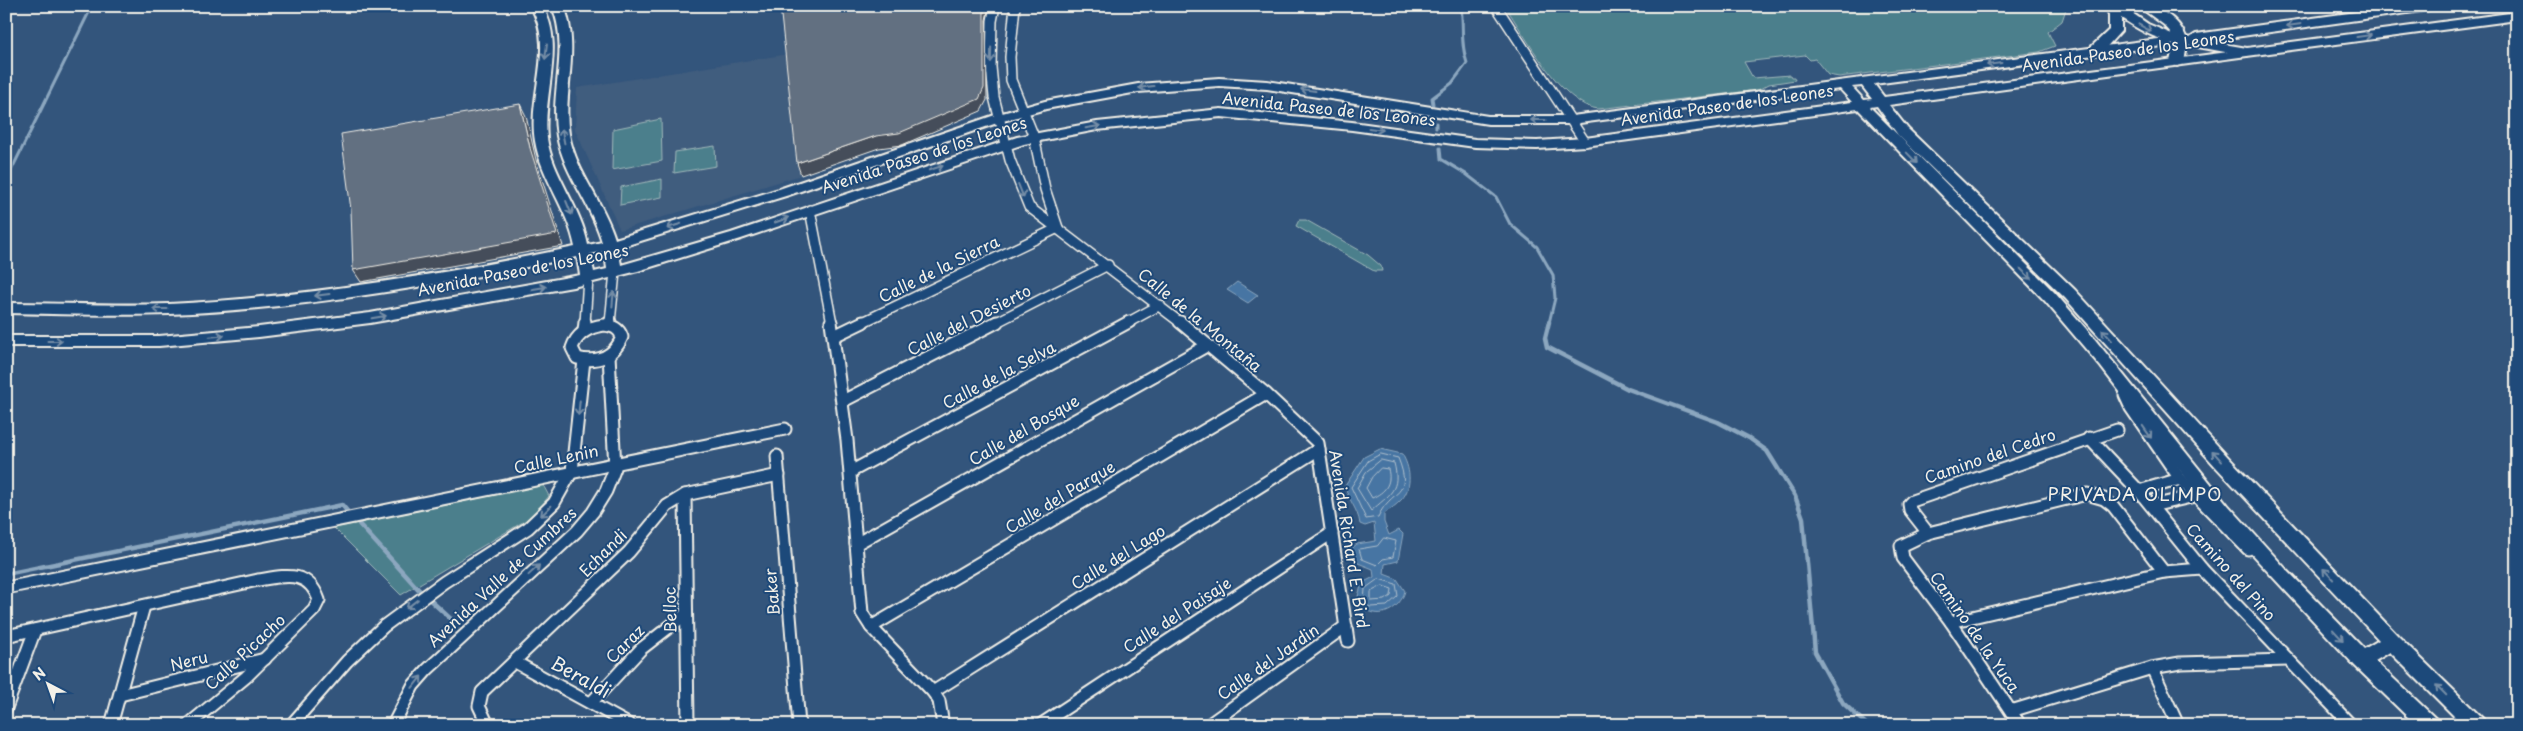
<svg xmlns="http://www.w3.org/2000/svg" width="2523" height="731" viewBox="0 0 2523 731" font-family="'Playpen Sans',sans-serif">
  <rect width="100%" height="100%" fill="#33557c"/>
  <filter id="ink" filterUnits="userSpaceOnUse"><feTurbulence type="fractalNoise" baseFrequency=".02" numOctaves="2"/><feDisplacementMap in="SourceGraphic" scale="10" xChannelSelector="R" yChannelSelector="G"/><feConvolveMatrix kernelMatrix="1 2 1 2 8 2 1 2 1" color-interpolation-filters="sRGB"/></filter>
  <g filter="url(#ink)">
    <path fill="#415d7e" d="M789 54 801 175 620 230 575 129 577 88Z"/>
    <g fill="#4c7f8c" stroke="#a0b8ba">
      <path d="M1505 6H2067L2062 21 2048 32 2055 46 2039 52 1839 77 1828 75 1815 59 1810 60 1805 55 1744 62 1753 78 1790 75 1791 77H1794L1795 80 1769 84 1758 90 1598 109C1561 105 1525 35 1505 6Z"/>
      <path d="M661 119 662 161 612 170 613 129Z"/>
      <path d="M715 146 716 166 674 173 675 152Z"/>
      <path d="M662 179V197L620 205 621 187Z"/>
      <path d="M1299 220H1306L1368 255 1381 266 1382 271H1374L1296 226Z"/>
      <path d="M543 485 549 496 533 516 401 595 334 528Z"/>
    </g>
    <g fill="#4775a3" stroke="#8ca7bf">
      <path d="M1237 282 1258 295 1248 303 1227 290Z"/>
      <path d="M1380 449 1402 454C1410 467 1413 486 1402 499 1397 505 1390 509 1384 514V522L1389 535 1399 530 1403 534 1398 561 1385 564 1384 574 1397 579 1405 591C1400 609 1380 621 1363 608L1358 596 1362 583 1374 577 1373 569 1358 563 1352 548 1357 544 1376 541 1374 523 1365 526 1360 524C1358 509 1348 500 1345 486L1364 457Z"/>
    </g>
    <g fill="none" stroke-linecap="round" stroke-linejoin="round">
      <g stroke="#afbfcc" stroke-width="1">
        <path d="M1381 454 1398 458C1414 498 1391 488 1378 517L1366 519 1351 487 1368 461Z"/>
        <path d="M1381 460 1394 463C1401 490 1390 494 1371 511L1357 488 1366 472Z"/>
        <path d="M1381 468 1388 469C1392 484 1385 492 1372 498L1366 488 1372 477Z"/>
        <path d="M1384 538 1396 541 1393 557 1383 559 1377 565 1362 559 1359 549 1377 546Z"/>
        <path d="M1379 579 1396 584 1398 596 1387 606 1370 607 1364 602 1365 589Z"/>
        <path d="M1383 586 1392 589 1391 596 1385 600 1371 601V592Z"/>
      </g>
      <g stroke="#8ca7bf" stroke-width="3">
        <path d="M1433 104 1432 98 1452 83 1467 63C1460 42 1464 28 1461 6"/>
        <path d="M1436 123V128"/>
        <path d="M1440 148 1441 159 1466 174 1496 197 1510 224 1537 247 1553 275 1555 298 1549 323"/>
        <path d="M6 181 92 6"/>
      </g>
      <g stroke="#8ca7bf" stroke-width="4.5">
        <path d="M1549 322 1545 338 1547 347 1628 389 1718 422 1749 438 1767 451 1795 496 1803 518 1815 652 1843 703 1867 725"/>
        <path d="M359 524 420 591"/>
        <path d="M6 574 342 505 347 511"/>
        <path d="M429 599 453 621"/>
      </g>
      <g stroke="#f4f1e8" stroke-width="12">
        <g id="street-far1">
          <path d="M995 6 992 21 991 67 994 97 1010 160 1029 207 1181 323"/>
          <path d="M1015 6 1010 57 1011 80 1034 137 1045 189 1058 228"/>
          <path d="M1496 6 1585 142"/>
          <path d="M810 210 832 323"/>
          <path d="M585 323 588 278"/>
          <path d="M610 323 615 272"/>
          <path d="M861 323 1058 228"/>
          <path d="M995 323 1108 265"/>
          <path d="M1127 323 1160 305"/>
        </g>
      </g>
      <g stroke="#f4f1e8" stroke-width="15">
        <g id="street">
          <path d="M831 322 847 440 862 613 871 627 933 692 939 701 943 725"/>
          <path d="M1180 322 1266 394 1318 443 1348 641"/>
          <path d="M604 325C613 326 619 328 622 337 614 357 597 363 577 358L572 348C577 333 589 327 604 325Z"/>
          <path d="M610 325V322"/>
          <path d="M584 331 585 322"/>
          <path d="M834 336 863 322"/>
          <path d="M2127 390 2125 395 2131 408 2180 479 2248 549"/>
          <path d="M843 401 997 322"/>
          <path d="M2089 438 2139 491 2202 569 2351 725"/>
          <path d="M777 456 799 725"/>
          <path d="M852 471 1129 322"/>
          <path d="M2139 491 2180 479"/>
          <path d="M685 495 688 725"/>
          <path d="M2152 506 2195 496"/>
          <path d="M1928 533 1910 510 1909 504 1912 501 2117 430"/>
          <path d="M856 544 1208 345"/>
          <path d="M6 588 785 429"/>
          <path d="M1951 622 2164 572 2202 569"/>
          <path d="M871 627 1266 394"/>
          <path d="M6 636 258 580C285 576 308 569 319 600L314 610 246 677 188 725"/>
          <path d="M515 662 630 725"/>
          <path d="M2152 668 2178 725"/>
          <path d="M933 692 1319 449"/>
          <path d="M120 695 265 659"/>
          <path d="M591 703 641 649 686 614"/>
          <path d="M6 708 35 630"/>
          <path d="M2011 711 2152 668 2180 663 2288 660"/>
          <path d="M111 725 144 606"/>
          <path d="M291 725 347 661 384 626 444 582 528 528 554 503 572 471 584 360"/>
          <path d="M393 725 413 686 427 670 577 531 593 512 606 491 615 468 609 355"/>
          <path d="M488 725 479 706 482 692 629 552 667 506 685 495 779 475"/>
          <path d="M1040 725 1332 533"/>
          <path d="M1208 725 1346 626"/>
          <path d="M2020 725 1951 622 1903 558 1901 546 1928 533 2087 494 2104 499 2113 506 2164 572"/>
        </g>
      </g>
      <g stroke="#f4f1e8" stroke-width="4">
        <path id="secondary" d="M530 6H542C566 43 542 95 547 138 552 175 581 207 588 245L602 242C592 205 564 175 557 136 549 91 570 51 552 6H564C581 49 562 91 569 134 576 173 604 202 615 239L779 189 995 115 1045 101 1138 84 1219 78 1267 81 1488 116H1572L2181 36 2185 37V43L1874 84 1884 97 2251 49 2253 52 2247 56 1889 105 1908 129 2075 290 2228 457 2398 636 2483 719 2485 725H2463L2390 652 2375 661 2436 719 2438 725H2416L2355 666 2245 547 2189 482 2101 367 2045 301 1858 109 1585 146 1537 149 1475 147 1352 130 1221 117 1097 130 1024 144 741 239 638 271 573 287 370 323 259 337 159 346H6V336H159L259 327 370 313 580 275 577 257C445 284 304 309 169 314 115 316 60 314 6 313V303C60 303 115 306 169 304 306 297 442 274 575 247 568 209 541 178 535 141 527 96 556 46 530 6ZM1219 86 1267 89 1488 124H1572L1840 89 1852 102 1585 138 1537 141 1475 139 1352 122 1221 109 1097 122 1017 137 731 233 621 265 618 248 789 195 1003 121 1046 109 1138 92ZM1862 86 1872 99 1864 100 1852 87ZM1877 106 1898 135 2065 298 2216 467 2379 640 2364 649 2285 568 2228 505 2093 337 2055 293 1870 107ZM605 251 607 269 594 272 590 254Z"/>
      </g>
      <g stroke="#f4f1e8" stroke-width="4">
        <path id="primary" d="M2106 6H2122L2148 24 2172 34 2164 25 2138 6C2158 6 2178 17 2186 37L2190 38 2196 34 2400 6H2435L2429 10 2206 41 2247 48 2517 12V20L2247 56 2187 45 2184 62 2177 66 2170 62 2174 42C2154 39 2138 29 2121 18V31L2101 53H2091L2090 50 2091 47 2109 30V15Z"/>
      </g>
      <use href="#street-far1" stroke="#1f4a7a" stroke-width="9"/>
      <use href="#street" stroke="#1f4a7a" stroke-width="11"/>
      <use href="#secondary" fill="#1f4a7a" fill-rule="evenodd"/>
      <use href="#primary" fill="#1f4a7a" fill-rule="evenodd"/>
    </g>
    <path fill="#545f6f" stroke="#f4f1e8" d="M2294 6H2318L2299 10Z"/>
    <g fill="#454e5a" stroke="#f4f1e8">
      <path d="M984 6H989L986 20 987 100 981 111 902 145 879 148 801 175 797 163 876 136 984 8Z"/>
      <path d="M2302 6H2318L2299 10Z"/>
      <path d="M520 104 526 116 536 160 563 246 361 282 353 270 530 148Z"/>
    </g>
    <g fill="#626f81" stroke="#f4f1e8">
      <path d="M780 6H984V88L979 99 899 133 876 136 797 163Z"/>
      <path d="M520 104 530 148 557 234 353 270 351 210 341 134Z"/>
    </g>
    <defs><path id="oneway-shaft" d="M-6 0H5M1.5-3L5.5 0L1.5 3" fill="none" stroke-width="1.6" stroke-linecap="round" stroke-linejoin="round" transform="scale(1.25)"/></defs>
    <g stroke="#748da6">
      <use href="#oneway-shaft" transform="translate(2294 25) rotate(172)"/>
      <use href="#oneway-shaft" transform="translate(2145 28) rotate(29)"/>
      <use href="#oneway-shaft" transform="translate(2364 36) rotate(-8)"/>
      <use href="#oneway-shaft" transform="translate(546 52) rotate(97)"/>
      <use href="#oneway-shaft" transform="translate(991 55) rotate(91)"/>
      <use href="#oneway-shaft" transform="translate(1994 64) rotate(172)"/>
      <use href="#oneway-shaft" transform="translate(1146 87) rotate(173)"/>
      <use href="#oneway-shaft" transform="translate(1308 90) rotate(-172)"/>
      <use href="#oneway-shaft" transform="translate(1538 120) rotate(180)"/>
      <use href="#oneway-shaft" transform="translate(1093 127) rotate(-9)"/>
      <use href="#oneway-shaft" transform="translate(1376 129) rotate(8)"/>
      <use href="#oneway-shaft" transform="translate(563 136) rotate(-101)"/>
      <use href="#oneway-shaft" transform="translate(1912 158) rotate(46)"/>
      <use href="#oneway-shaft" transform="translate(936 168) rotate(-18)"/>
      <use href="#oneway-shaft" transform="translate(1021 191) rotate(68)"/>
      <use href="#oneway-shaft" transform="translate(569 208) rotate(68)"/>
      <use href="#oneway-shaft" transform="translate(782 220) rotate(-19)"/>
      <use href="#oneway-shaft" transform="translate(674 226) rotate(163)"/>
      <use href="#oneway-shaft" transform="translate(2026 274) rotate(45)"/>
      <use href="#oneway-shaft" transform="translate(539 288) rotate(-10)"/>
      <use href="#oneway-shaft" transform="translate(322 295) rotate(173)"/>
      <use href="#oneway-shaft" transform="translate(613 299) rotate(-85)"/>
      <use href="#oneway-shaft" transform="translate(160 309) rotate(-180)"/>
      <use href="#oneway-shaft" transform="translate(379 317) rotate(-10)"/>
      <use href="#oneway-shaft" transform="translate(2107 335) rotate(-132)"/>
      <use href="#oneway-shaft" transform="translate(217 336) rotate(-5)"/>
      <use href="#oneway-shaft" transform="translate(55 341)"/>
      <use href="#oneway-shaft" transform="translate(579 408) rotate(96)"/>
      <use href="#oneway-shaft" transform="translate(2147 432) rotate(55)"/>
      <use href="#oneway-shaft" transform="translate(2217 456) rotate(-132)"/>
      <use href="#oneway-shaft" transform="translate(546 511) rotate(135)"/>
      <use href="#oneway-shaft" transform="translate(534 570) rotate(-43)"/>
      <use href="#oneway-shaft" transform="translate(2328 574) rotate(-133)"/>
      <use href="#oneway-shaft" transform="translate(412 604) rotate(142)"/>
      <use href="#oneway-shaft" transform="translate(2338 635) rotate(47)"/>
      <use href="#oneway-shaft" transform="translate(417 682) rotate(-52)"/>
      <use href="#oneway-shaft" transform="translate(2441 690) rotate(-135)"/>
    </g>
  </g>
  <g text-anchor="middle" stroke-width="4" stroke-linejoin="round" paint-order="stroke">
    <g font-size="16" fill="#f4f1e8" stroke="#1f4a7a">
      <text transform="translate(2128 51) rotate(-8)" y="6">Avenida Paseo de los Leones</text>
      <text transform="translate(1727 105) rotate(-8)" y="6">Avenida Paseo de los Leones</text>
      <text transform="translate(1329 109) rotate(6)" y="6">Avenida Paseo de los Leones</text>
      <text transform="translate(924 155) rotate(-18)" y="6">Avenida Paseo de los Leones</text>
      <text transform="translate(939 269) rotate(-26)" y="6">Calle de la Sierra</text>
      <text transform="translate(523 270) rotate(-11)" y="6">Avenida Paseo de los Leones</text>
      <text transform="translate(969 320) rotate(-27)" y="6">Calle del Desierto</text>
      <text transform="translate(1200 320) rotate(39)" y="6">Calle de la Montaña</text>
      <text transform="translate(999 375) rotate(-28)" y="6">Calle de la Selva</text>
      <text transform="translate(1024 430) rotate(-30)" y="6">Calle del Bosque</text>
      <text transform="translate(1990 456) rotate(-19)" y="6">Camino del Cedro</text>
      <text transform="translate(556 459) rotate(-12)" y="6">Calle Lenin</text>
      <text transform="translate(1060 497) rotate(-31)" y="6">Calle del Parque</text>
      <text transform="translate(1349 539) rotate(81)" y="6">Avenida Richard E. Bird</text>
      <text transform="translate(603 553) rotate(-45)" y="6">Echandi</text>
      <text transform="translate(1118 557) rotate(-32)" y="6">Calle del Lago</text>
      <text transform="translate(2231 572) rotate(48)" y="6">Camino del Pino</text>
      <text transform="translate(502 577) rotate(-43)" y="6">Avenida Valle de Cumbres</text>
      <text transform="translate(772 592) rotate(-95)" y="6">Baker</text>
      <text transform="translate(670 610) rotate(-91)" y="6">Belloc</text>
      <text transform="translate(1177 615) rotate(-33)" y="6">Calle del Paisaje</text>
      <text transform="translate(1975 632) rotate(55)" y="6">Camino de la Yuca</text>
      <text transform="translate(625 644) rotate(-45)" y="6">Caraz</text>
      <text transform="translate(245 652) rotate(-43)" y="6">Calle Picacho</text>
      <text transform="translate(189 661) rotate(-14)" y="6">Neru</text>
      <text transform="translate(1268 662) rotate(-35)" y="6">Calle del Jardin</text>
    </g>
    <g font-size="18" letter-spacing="1" fill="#f4f1e8" stroke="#1f4a7a">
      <text x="2135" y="501">PRIVADA OLIMPO</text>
    </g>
    <g font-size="19" fill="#f4f1e8" stroke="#1f4a7a">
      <text transform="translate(581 677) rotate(29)" y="7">Beraldi</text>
    </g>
  </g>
  <rect width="2523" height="731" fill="none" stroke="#1f4a7a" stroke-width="25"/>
  <rect x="12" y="12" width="2498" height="706" fill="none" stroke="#f4f1e8" stroke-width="2" filter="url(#ink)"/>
  <g transform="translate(48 684) rotate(319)" stroke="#1f4a7a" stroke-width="4" paint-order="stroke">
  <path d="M0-4L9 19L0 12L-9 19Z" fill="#f4f1e8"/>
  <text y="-8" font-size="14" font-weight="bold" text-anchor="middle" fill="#f4f1e8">N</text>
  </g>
</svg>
